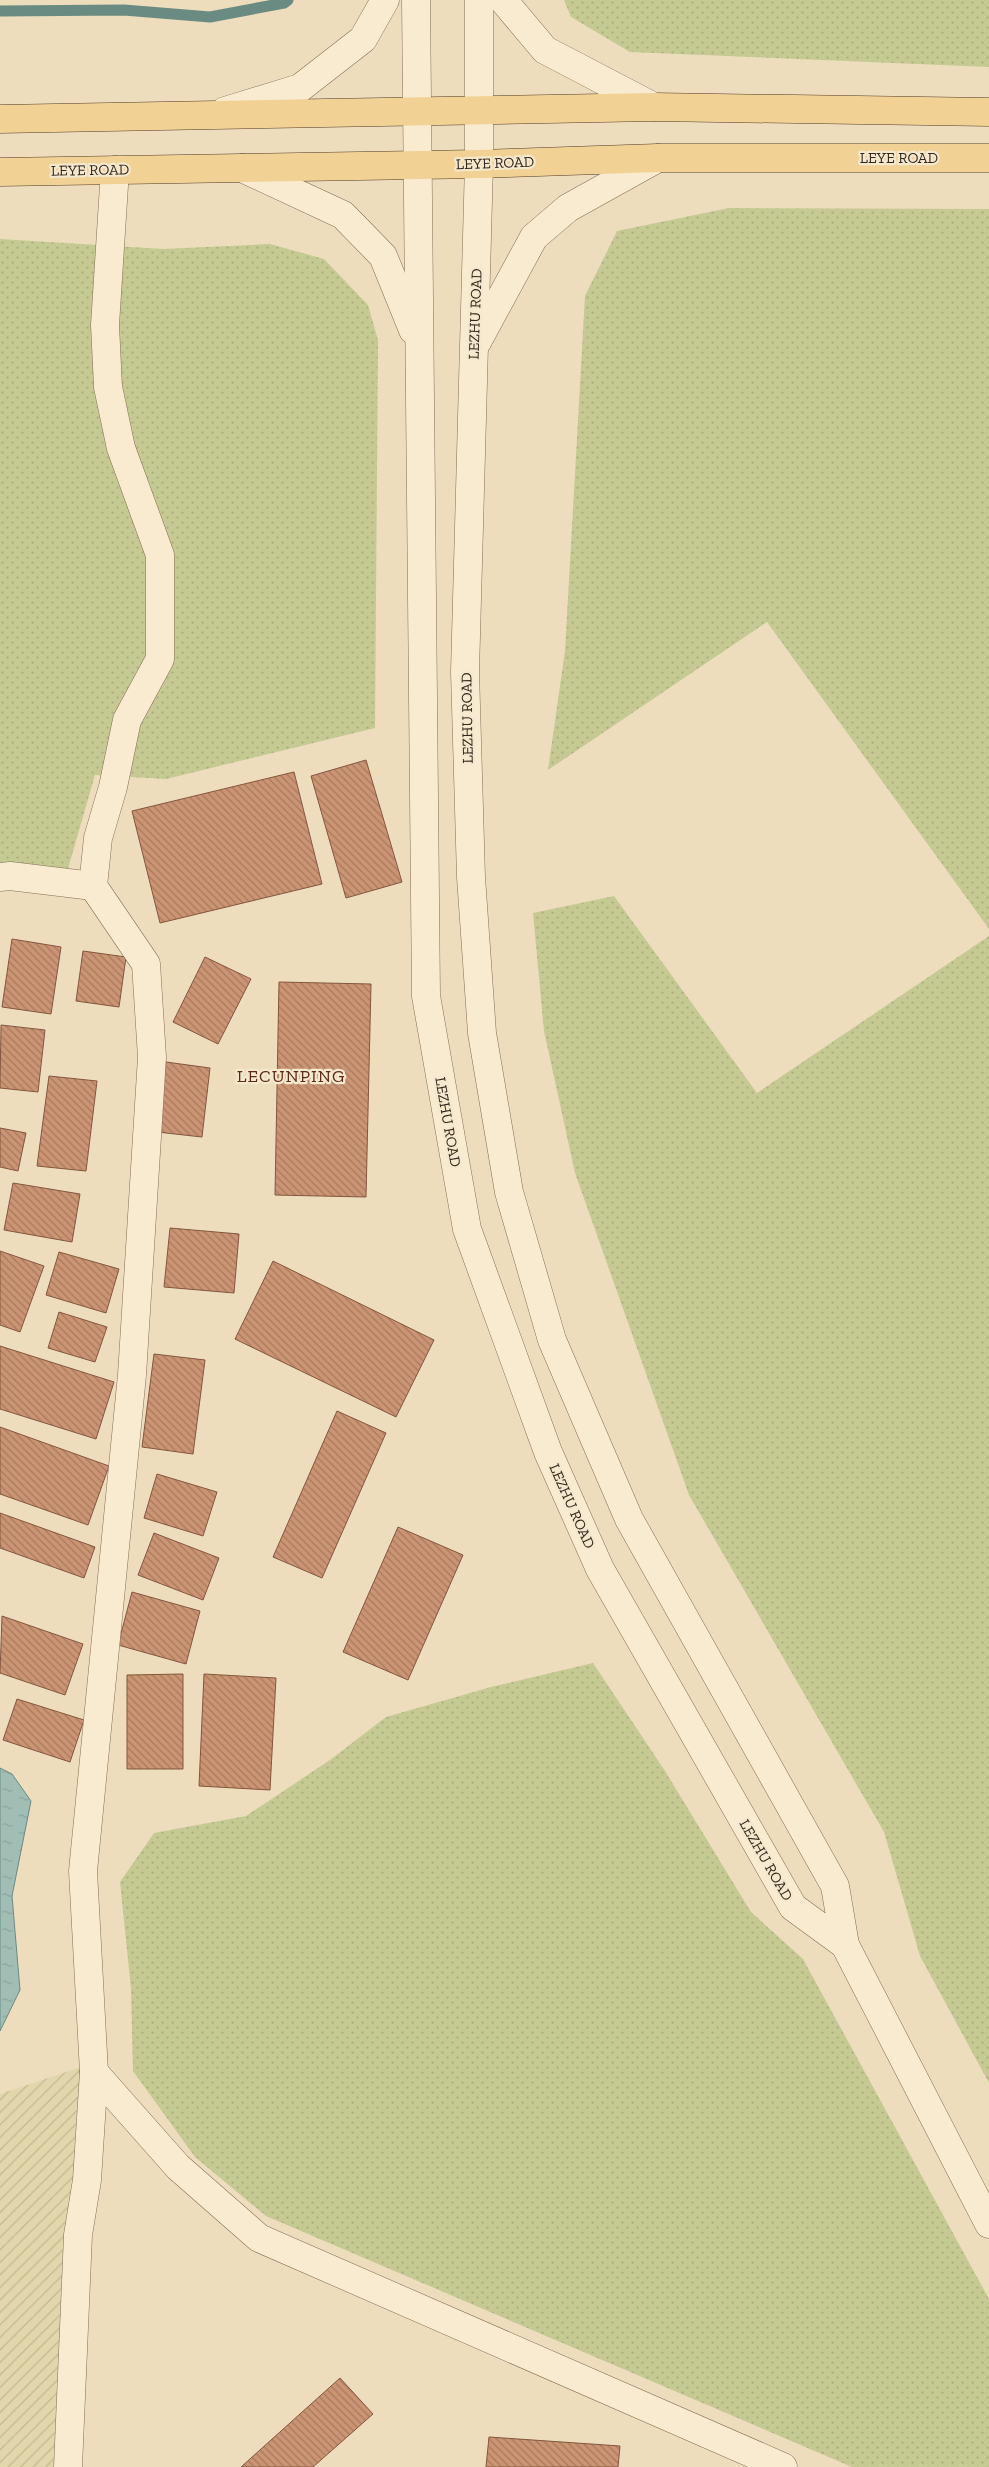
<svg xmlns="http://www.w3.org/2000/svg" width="989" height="2467" viewBox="0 0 989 2467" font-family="'Zilla Slab',serif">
  <defs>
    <pattern id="farmland-furrows" width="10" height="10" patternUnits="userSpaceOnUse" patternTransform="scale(1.25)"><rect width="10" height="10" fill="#e2d7ab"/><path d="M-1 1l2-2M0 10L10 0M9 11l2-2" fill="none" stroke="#c2b893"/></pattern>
    <pattern id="grass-dots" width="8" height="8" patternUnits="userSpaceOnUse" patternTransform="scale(1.25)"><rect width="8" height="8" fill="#c5ca92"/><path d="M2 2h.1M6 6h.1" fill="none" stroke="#aaad7d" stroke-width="1.8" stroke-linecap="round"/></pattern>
    <pattern id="water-ripples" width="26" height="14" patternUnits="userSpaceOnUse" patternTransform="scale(1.25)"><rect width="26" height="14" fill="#a1beb5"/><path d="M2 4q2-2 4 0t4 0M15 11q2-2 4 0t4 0" fill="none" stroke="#8ba39b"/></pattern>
    <pattern id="building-back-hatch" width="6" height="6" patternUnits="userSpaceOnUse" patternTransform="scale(1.25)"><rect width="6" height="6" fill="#cb9573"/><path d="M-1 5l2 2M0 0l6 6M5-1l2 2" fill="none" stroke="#a6795e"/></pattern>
  </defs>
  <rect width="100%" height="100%" fill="#edddbd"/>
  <path fill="url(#farmland-furrows)" d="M84 2066 58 2467H0V2094Z"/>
  <g fill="url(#grass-dots)">
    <path d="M564 0H989V67L630 52 571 17Z"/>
    <path d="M729 208 989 209V929L767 622 548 770 565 651 585 296 617 231Z"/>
    <path d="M0 239 163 249 270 244 324 259 368 305 378 340 375 728 166 779 95 775 67 872 0 864Z"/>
    <path d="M614 896 757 1093 989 936V2083L920 1956 884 1832 689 1495 575 1173 544 1031 533 913Z"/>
    <path d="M593 1663 665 1771 751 1912 803 1959 989 2299V2467H852L266 2216 195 2157 133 2071 131 1989 120 1882 154 1833 246 1816 330 1760 386 1717 491 1687Z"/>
  </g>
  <path fill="url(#water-ripples)" stroke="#698b81" d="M0 1768 12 1774 31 1801 12 1896 20 1990 0 2031Z"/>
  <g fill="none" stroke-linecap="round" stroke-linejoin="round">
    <path stroke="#698b81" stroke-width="11" d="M0 11 124 10 210 17 284 3 288 0"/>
  </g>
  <g fill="url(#building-back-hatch)" stroke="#83563d">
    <path d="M366 760 402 882 346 898 311 776Z"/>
    <path d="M294 772 322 884 160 923 132 811Z"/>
    <path d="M12 939 61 947 51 1014 2 1007Z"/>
    <path d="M83 951 126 957 119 1007 76 1001Z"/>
    <path d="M205 957 251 979 218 1044 173 1022Z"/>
    <path d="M279 982 371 984 366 1197 275 1195Z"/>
    <path d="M1 1025 45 1030 38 1092 0 1088Z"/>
    <path d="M166 1062 210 1068 202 1137 157 1132Z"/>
    <path d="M49 1076 97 1081 86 1171 37 1166Z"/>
    <path d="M0 1128 26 1133 18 1171 0 1167Z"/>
    <path d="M13 1183 80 1194 72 1242 4 1230Z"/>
    <path d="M170 1228 239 1234 234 1293 164 1287Z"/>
    <path d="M0 1251 44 1266 20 1332 0 1325Z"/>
    <path d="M59 1252 119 1269 106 1313 46 1295Z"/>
    <path d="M273 1261 434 1340 396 1417 235 1339Z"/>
    <path d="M59 1312 107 1327 95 1362 48 1348Z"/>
    <path d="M0 1346 114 1382 96 1439 0 1409Z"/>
    <path d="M154 1354 205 1360 193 1454 142 1447Z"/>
    <path d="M337 1411 386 1433 322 1578 273 1557Z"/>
    <path d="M0 1427 109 1466 88 1525 0 1494Z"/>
    <path d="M157 1474 217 1492 203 1536 144 1518Z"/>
    <path d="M0 1513 95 1547 84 1578 0 1548Z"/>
    <path d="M398 1527 463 1555 408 1680 343 1652Z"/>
    <path d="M154 1533 219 1558 203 1600 138 1575Z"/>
    <path d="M132 1592 200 1611 186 1664 118 1645Z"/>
    <path d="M2 1616 83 1644 65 1695 0 1673Z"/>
    <path d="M183 1674V1769H127V1675Z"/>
    <path d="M204 1674 276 1678 270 1790 199 1786Z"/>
    <path d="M17 1699 84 1720 70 1762 3 1740Z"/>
    <path d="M340 2378 373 2414 313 2467H241Z"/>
    <path d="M489 2437 620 2446 618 2467H486Z"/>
  </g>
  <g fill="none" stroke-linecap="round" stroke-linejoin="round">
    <g stroke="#846d57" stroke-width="29">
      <g id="minor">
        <path d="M416 0 426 996 467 1229 548 1452 600 1569 793 1907 845 1945 835 1886 629 1519 552 1340 509 1192 482 1033 471 877 465 672 479 164V0"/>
        <path d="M503 0 545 50 654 107"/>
        <path d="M225 111 300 88 363 39 385 0"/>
        <path d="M242 168 343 215 383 256 413 330"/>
        <path d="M477 342 534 237 568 208 658 158"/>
        <path d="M0 877 10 876 93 886"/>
        <path d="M845 1945 989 2224"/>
        <path d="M94 2072 178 2167 259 2238 783 2467"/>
        <path d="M68 2467 78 2235 87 2180 94 2072 83 1871 132 1375 152 1057 146 964 93 886 98 838 113 787 127 720 160 659V555L121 448 108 387 105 325 115 170"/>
      </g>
    </g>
    <g stroke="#523c2b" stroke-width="29">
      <g id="major">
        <path d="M0 119 654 107 989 112"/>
        <path d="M0 172 479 164 658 158H989"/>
      </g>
    </g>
    <use href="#minor" stroke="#f8ebd0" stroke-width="28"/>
    <use href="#major" stroke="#f1d194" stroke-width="28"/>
  </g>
  <g text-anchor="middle" stroke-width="4.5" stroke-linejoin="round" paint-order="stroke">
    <g font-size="15" fill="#34261b" stroke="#f4e8cd">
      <text x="899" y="163">LEYE ROAD</text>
      <text transform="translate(495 163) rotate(-2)" y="5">LEYE ROAD</text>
      <text transform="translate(90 170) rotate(-1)" y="5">LEYE ROAD</text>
      <text transform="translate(475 314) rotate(-88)" y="5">LEZHU ROAD</text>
      <text transform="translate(467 718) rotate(-91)" y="5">LEZHU ROAD</text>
      <text transform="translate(448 1122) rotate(80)" y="5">LEZHU ROAD</text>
      <text transform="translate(572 1506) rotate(66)" y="5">LEZHU ROAD</text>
      <text transform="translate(766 1860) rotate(60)" y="5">LEZHU ROAD</text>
    </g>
    <g font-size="18" letter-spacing="1" fill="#60271b" stroke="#f4e8cd">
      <text x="291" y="1082">LECUNPING</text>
    </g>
  </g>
</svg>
